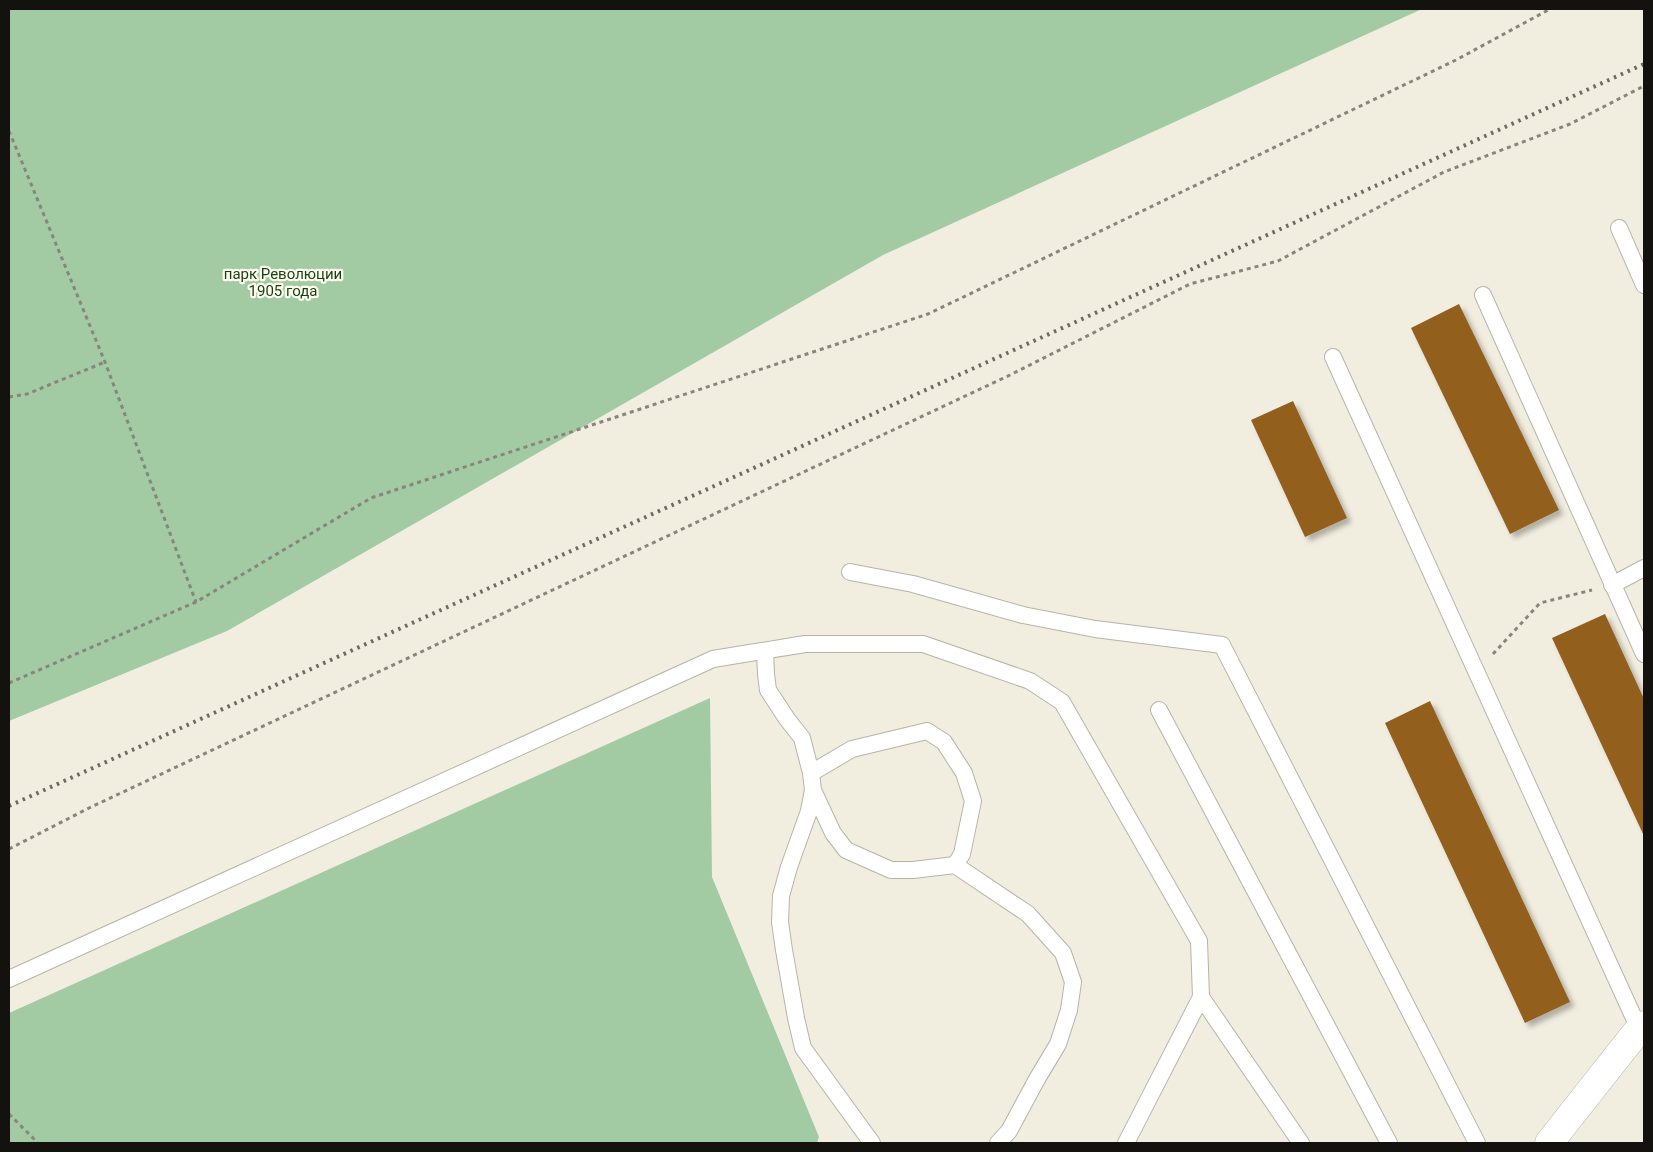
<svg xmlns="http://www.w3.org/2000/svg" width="1653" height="1152" viewBox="0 0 1653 1152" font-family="Roboto,sans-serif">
  <defs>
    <filter id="shadow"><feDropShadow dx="4.5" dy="4.5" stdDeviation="2.5" flood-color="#0004"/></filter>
  </defs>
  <rect width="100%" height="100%" fill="#f1eee0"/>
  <g fill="#a2cba3">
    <path d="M9 9H1422L883 255 227 631 9 721Z"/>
    <path d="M710 698 712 877 819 1137 817 1143H9V1013Z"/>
  </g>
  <g fill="#925f1f" filter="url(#shadow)">
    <path d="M1459 304 1559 510 1510 534 1411 328Z"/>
    <path d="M1293 401 1347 518 1305 537 1251 420Z"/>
    <path d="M1605 614 1644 699V836L1552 638Z"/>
    <path d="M1430 701 1570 1002 1525 1023 1385 723Z"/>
  </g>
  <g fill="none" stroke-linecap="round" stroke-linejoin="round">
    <g stroke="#b7b4a7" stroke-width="18">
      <g id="service">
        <path d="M1619 228 1644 285"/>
        <path d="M1483 295 1644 654"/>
        <path d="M1333 357 1639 1029"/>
        <path d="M850 572 913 584 1023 615 1095 629 1222 645 1477 1143"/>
        <path d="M1612 585 1644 568"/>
        <path d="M765 651 766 674 768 690 787 719 802 738 811 773 813 790 833 833 846 850 891 870H913L955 865 1028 914 1063 953 1073 982 1069 1010 1058 1044 1037 1079 1009 1131 998 1143"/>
        <path d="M1159 710 1389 1143"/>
        <path d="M811 773 852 749 927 731 944 742 964 773 973 801 962 854 955 865"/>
        <path d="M813 790 809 811 789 867 781 896 780 922 784 950 796 1018 803 1048 872 1143"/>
        <path d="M9 979 713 659 805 644H923L1030 681 1062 702 1199 941 1201 997 1126 1143"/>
        <path d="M1201 997 1301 1143"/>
      </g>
    </g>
    <g stroke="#b7b4a7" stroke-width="29">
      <path id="minor" d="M1549 1143 1639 1029 1644 1025"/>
    </g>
    <g stroke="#87857c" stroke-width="3" stroke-dasharray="4 4" stroke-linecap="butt">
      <path d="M9 131 105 362 196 602"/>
      <path d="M9 397 27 394 105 362"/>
      <path d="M1493 654 1540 603 1592 590"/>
      <path d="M9 683 196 602 371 498 928 314 1456 60 1550 9"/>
      <path d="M9 849 89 808 1010 375 1190 284 1278 261 1444 172 1570 124 1644 86"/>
      <path d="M9 1114 38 1143"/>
    </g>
    <use href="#service" stroke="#fff" stroke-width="16"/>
    <use href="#minor" stroke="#fff" stroke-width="28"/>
    <path stroke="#6c6a62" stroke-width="4" stroke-dasharray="2.5 5" stroke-linecap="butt" d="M9 806 1644 64"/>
  </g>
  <g text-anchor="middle" stroke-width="4.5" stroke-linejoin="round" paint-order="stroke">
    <g font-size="15" fill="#153f1a" stroke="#fefbed">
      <text x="283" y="279">парк Революции<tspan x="283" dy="17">1905 года</tspan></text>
    </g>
  </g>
  <rect width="1653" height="1152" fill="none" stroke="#13120e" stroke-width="20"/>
</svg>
